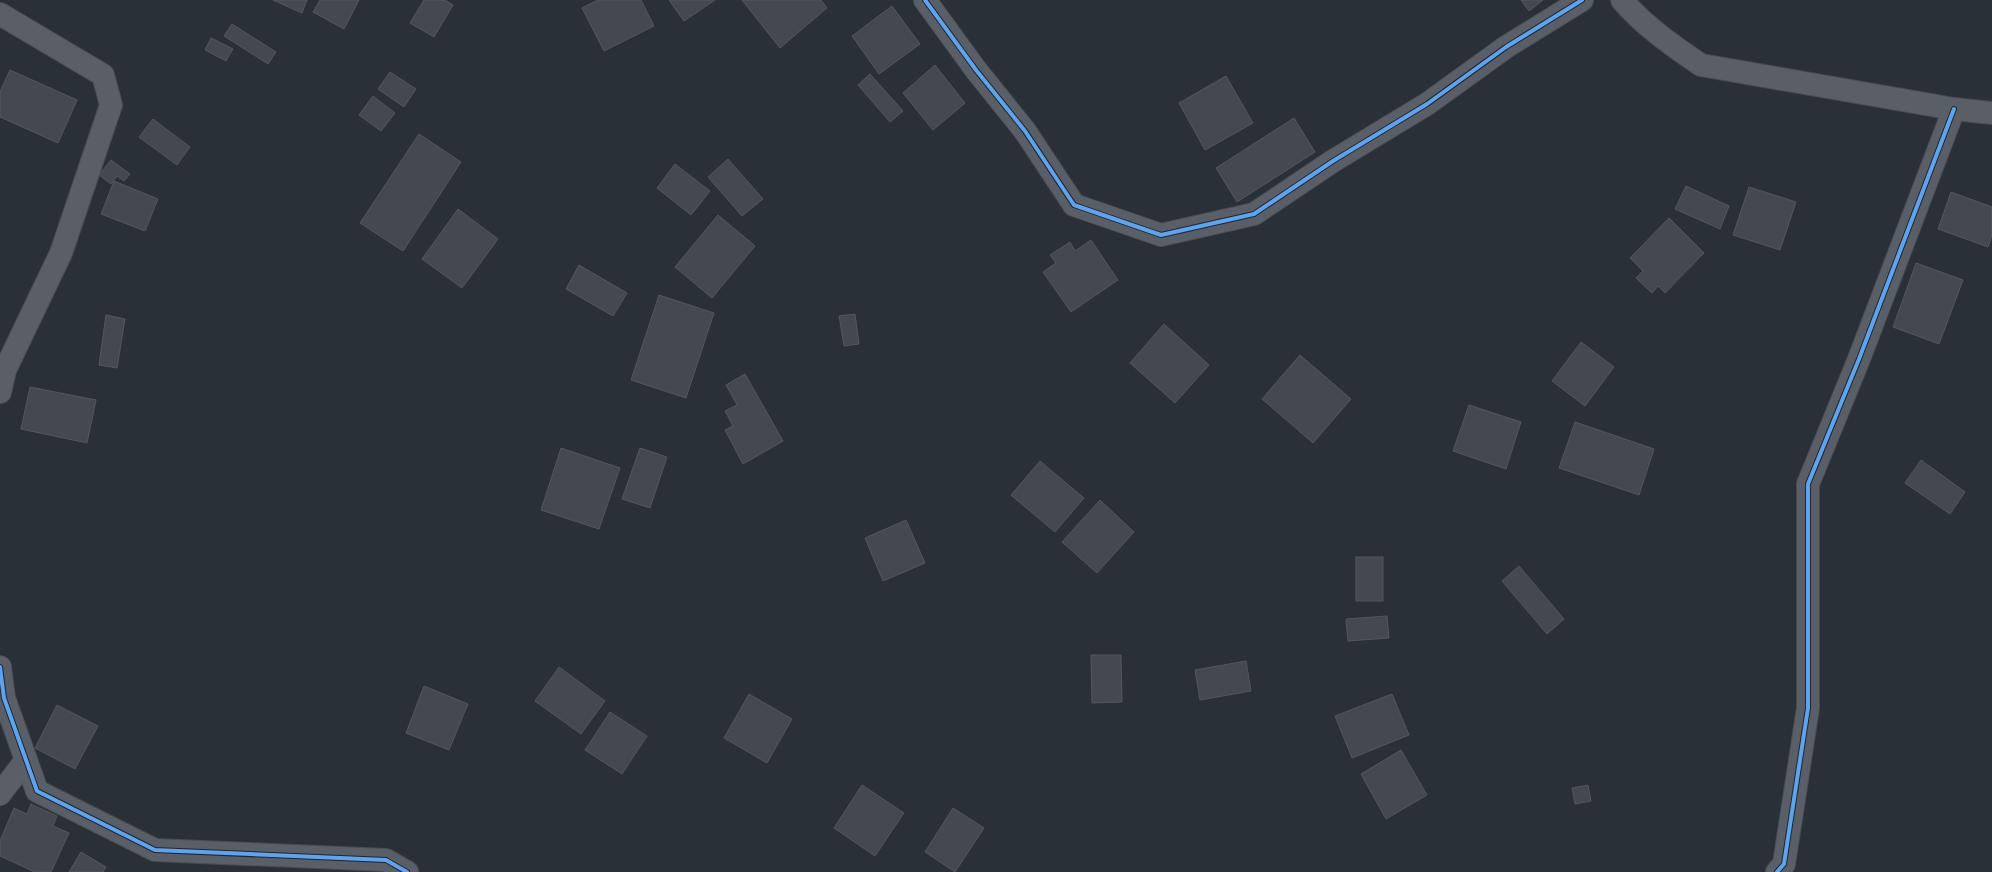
<svg xmlns="http://www.w3.org/2000/svg" width="1992" height="872" viewBox="0 0 1992 872" font-family="'PT Sans Narrow',sans-serif">
  <rect width="100%" height="100%" fill="#2a3038"/>
  <g fill="#444950" stroke="#52575f">
    <path d="M273 0H307L302 13Z"/>
    <path d="M320 0H359L344 29 313 12Z"/>
    <path d="M424 0H445L453 5 434 37 410 23Z"/>
    <path d="M598 0H641L654 26 604 51 582 8Z"/>
    <path d="M669 0H715L684 21Z"/>
    <path d="M742 0H821L827 8 780 48Z"/>
    <path d="M1521 0H1543L1529 11Z"/>
    <path d="M892 6 920 44 879 74 852 36Z"/>
    <path d="M232 24 276 52 268 64 224 36Z"/>
    <path d="M211 38 233 49 226 61 205 50Z"/>
    <path d="M935 65 965 103 933 130 903 93Z"/>
    <path d="M10 70 77 100 58 143 0 117V92Z"/>
    <path d="M390 72 416 89 404 107 378 89Z"/>
    <path d="M870 74 903 111 890 122 858 85Z"/>
    <path d="M1226 76 1253 123 1205 150 1179 103Z"/>
    <path d="M373 96 395 113 381 131 359 115Z"/>
    <path d="M1294 118 1315 152 1237 202 1216 168Z"/>
    <path d="M153 119 190 147 177 165 139 137Z"/>
    <path d="M419 134 461 162 403 251 360 223Z"/>
    <path d="M728 159 763 199 742 216 708 177Z"/>
    <path d="M111 160 130 174 124 181 117 176 111 184 99 175Z"/>
    <path d="M675 164 710 191 691 215 657 188Z"/>
    <path d="M114 181 158 199 145 231 101 214Z"/>
    <path d="M1686 186 1729 206 1720 229 1675 209Z"/>
    <path d="M1749 187 1796 202 1780 250 1733 235Z"/>
    <path d="M1951 192 1992 207V235L1988 247 1938 229Z"/>
    <path d="M458 209 498 239 462 288 422 259Z"/>
    <path d="M718 215 755 246 712 298 675 267Z"/>
    <path d="M1669 218 1704 253 1665 293 1658 286 1652 293 1636 278 1643 271 1630 258Z"/>
    <path d="M1091 240 1118 280 1071 312 1043 272 1056 263 1050 255 1070 242 1075 251Z"/>
    <path d="M1916 263 1963 280 1939 344 1893 327Z"/>
    <path d="M579 265 627 293 613 316 566 289Z"/>
    <path d="M659 295 714 313 686 398 631 380Z"/>
    <path d="M855 314 859 344 844 346 839 316Z"/>
    <path d="M106 315 125 319 117 368 99 365Z"/>
    <path d="M1164 324 1209 365 1175 403 1130 363Z"/>
    <path d="M1581 342 1614 367 1585 406 1552 381Z"/>
    <path d="M1300 355 1351 399 1313 443 1262 399Z"/>
    <path d="M745 374 783 441 743 464 725 430 733 426 725 411 737 405 726 385Z"/>
    <path d="M30 387 96 400 87 443 21 429Z"/>
    <path d="M1469 405 1521 422 1506 469 1453 451Z"/>
    <path d="M1575 422 1654 449 1639 495 1559 468Z"/>
    <path d="M561 448 620 468 599 529 541 510Z"/>
    <path d="M640 448 667 457 650 508 622 499Z"/>
    <path d="M1921 460 1965 492 1950 514 1905 483Z"/>
    <path d="M1040 461 1084 498 1055 532 1011 495Z"/>
    <path d="M1100 500 1134 532 1097 573 1062 542Z"/>
    <path d="M906 520 925 563 883 581 865 538Z"/>
    <rect x="1356" y="557" width="27" height="44"/>
    <path d="M1519 566 1564 619 1547 634 1502 581Z"/>
    <path d="M1387 616 1389 638 1348 641 1346 619Z"/>
    <path d="M1091 655H1121L1122 702 1092 703Z"/>
    <path d="M1246 661 1251 691 1200 700 1195 670Z"/>
    <path d="M559 667 605 701 581 734 535 701Z"/>
    <path d="M424 686 468 704 449 750 406 733Z"/>
    <path d="M749 694 792 719 767 763 724 738Z"/>
    <path d="M1392 694 1409 735 1352 758 1335 716Z"/>
    <path d="M57 705 98 726 75 769 35 748Z"/>
    <path d="M610 712 647 736 622 774 585 750Z"/>
    <path d="M1401 750 1427 795 1386 819 1361 774Z"/>
    <path d="M862 785 904 813 875 856 834 828Z"/>
    <path d="M1588 785 1591 801 1575 804 1572 788Z"/>
    <path d="M31 804 57 816 53 826 69 833 51 872H35L0 856V841L14 808 27 814Z"/>
    <path d="M953 808 984 828 955 872 925 852Z"/>
    <path d="M81 852 106 867 103 872H69Z"/>
  </g>
  <g fill="none" stroke-linecap="round" stroke-linejoin="round">
    <g stroke="#484c53" stroke-width="24">
      <g id="minor">
        <path d="M925 0 976 70 1025 131 1074 205 1161 235 1254 214 1333 161 1427 104 1506 47 1582 0"/>
        <path d="M1622 0C1644 26 1673 46 1701 65L1954 109 1992 113"/>
        <path d="M0 14 103 75 111 105 61 253 5 370 0 392"/>
        <path d="M0 667 4 698 37 791 155 850 386 860 407 872"/>
        <path d="M0 794 26 760"/>
        <path d="M1777 872 1784 864 1808 708V484L1859 359 1954 109"/>
      </g>
    </g>
    <use href="#minor" stroke="#5a5e66" stroke-width="22"/>
    <g stroke="#1d2633" stroke-width="6">
      <g id="cycleway">
        <path d="M925 0 976 70 1025 131 1074 205 1161 235 1254 214 1333 161 1427 104 1506 47 1582 0"/>
        <path d="M0 667 4 698 37 791 155 850 386 860 407 872"/>
        <path d="M1777 872 1784 864 1808 708V484L1859 359 1954 109"/>
      </g>
    </g>
    <use href="#cycleway" stroke="#60a3ed" stroke-width="4"/>
  </g>
</svg>
